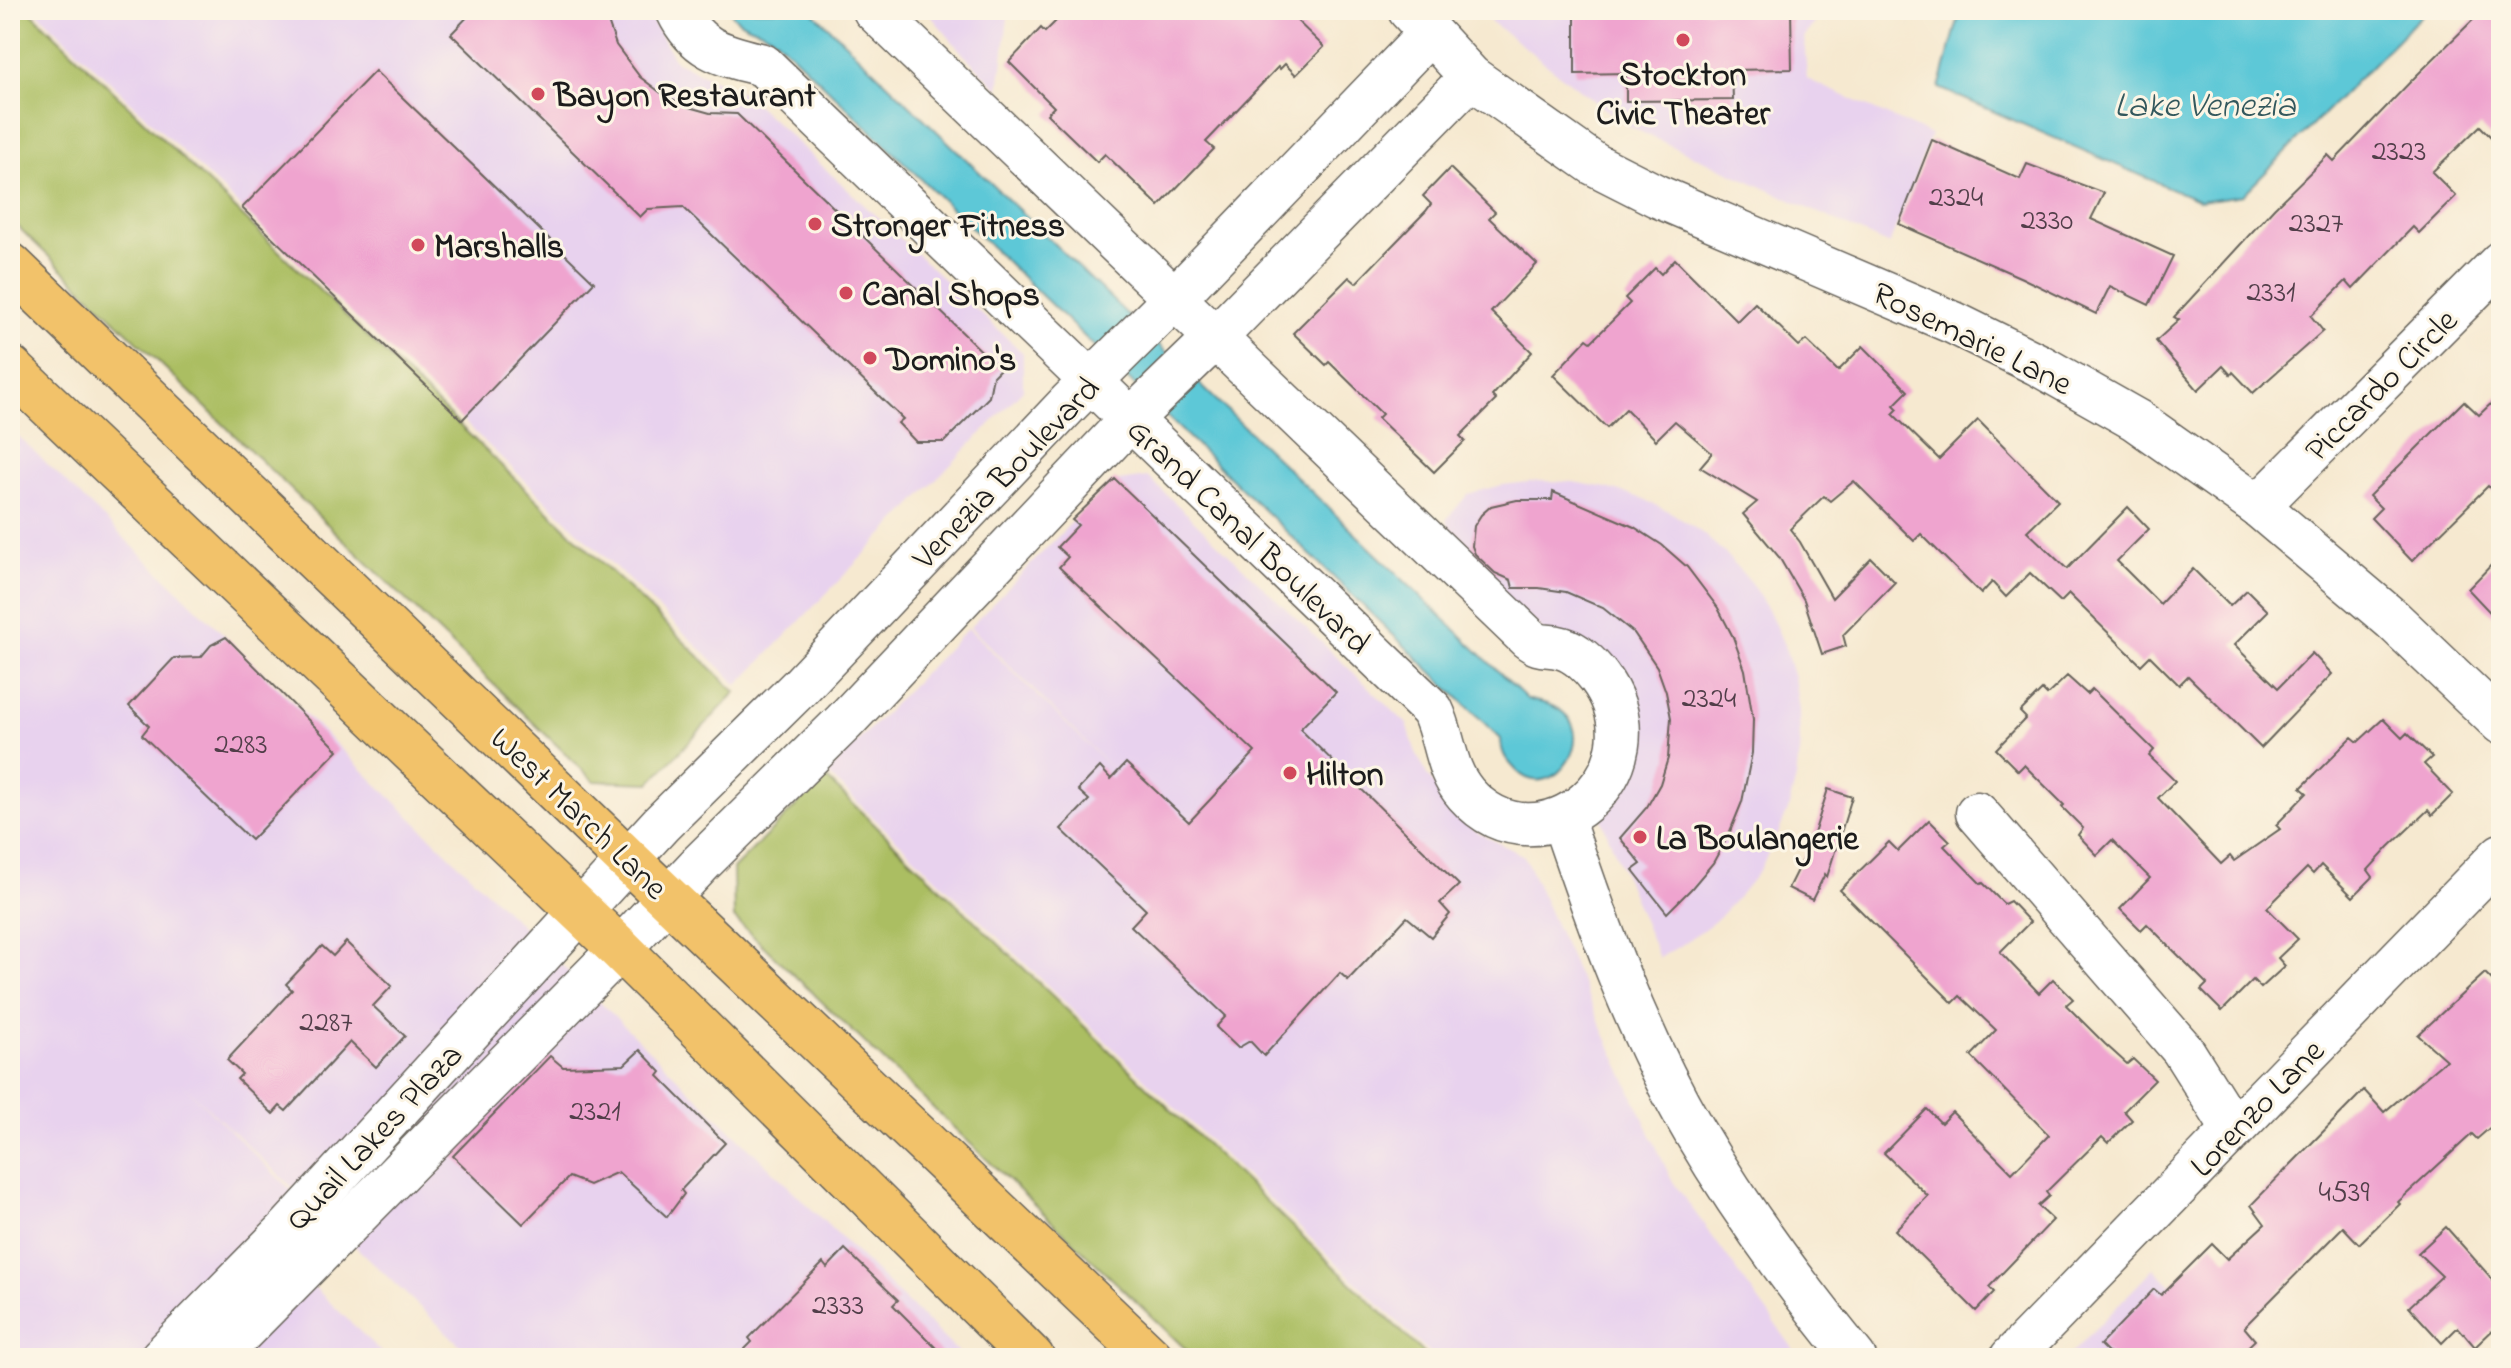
<svg xmlns="http://www.w3.org/2000/svg" width="2511" height="1368" viewBox="0 0 2511 1368" font-family="'Indie Flower',sans-serif">
  <rect width="100%" height="100%" fill="#fcf5e5"/>
  <filter id="ink" filterUnits="userSpaceOnUse"><feTurbulence type="fractalNoise" baseFrequency=".0125" numOctaves="2"/><feDisplacementMap in="SourceGraphic" scale="16" xChannelSelector="R" yChannelSelector="G"/><feConvolveMatrix kernelMatrix="1 2 1 2 8 2 1 2 1" color-interpolation-filters="sRGB"/></filter>
  <filter id="wash" filterUnits="userSpaceOnUse"><feTurbulence type="fractalNoise" baseFrequency=".006" numOctaves="4" result="noise"/><feDisplacementMap in="SourceGraphic" scale="32" xChannelSelector="R" yChannelSelector="G"/><feGaussianBlur stdDeviation="1.8" result="paint"/><feColorMatrix in="noise" values="0 0 0 0 0 0 0 0 0 0 0 0 0 0 0 0 0 1.4 0 .05"/><feComposite in="paint" operator="in"/></filter>
  <g filter="url(#wash)">
    <rect width="100%" height="100%" fill="#f6e9d0"/>
    <g fill="#e8d2ee">
      <path d="M35 10H646L675 61 745 94 1023 353V390L738 685Z"/>
      <path d="M926 10H1009L999 89 964 55Z"/>
      <path d="M1492 10H1826L1804 36 1807 79 1931 135 1889 245 1626 125 1485 17Z"/>
      <path d="M10 428 207 618 964 1358H474L179 1081 343 1240 306 1279 387 1358H10Z"/>
      <path d="M1148 477 1407 724 1415 750 1427 775 1459 817 1479 833 1524 856 1671 1179 1800 1358H1435L827 773 968 628 1130 786 970 627 1111 482Z"/>
      <path d="M1538 481 1573 482 1607 488 1641 498 1672 513 1702 533 1728 556 1751 583 1770 613 1784 645 1794 677 1799 710 1800 744 1796 778 1788 810 1775 841 1759 871 1738 897 1715 921 1688 941 1659 958 1601 819 1617 802 1628 782 1636 760 1638 737 1537 624 1478 581 1446 520 1468 494 1503 485Z"/>
      <path d="M2154 1268 2243 1358H2067Z"/>
    </g>
    <g fill="#abbe62" stroke="#646d3f" stroke-width="2">
      <path d="M10 10H29L736 692 650 783 594 781 10 219Z"/>
      <path d="M825 777 1429 1358H1195L734 918 733 869Z"/>
    </g>
    <g fill="#5dc8d7" stroke="#3c727a" stroke-width="2">
      <path d="M729 10H811L1527 699C1535 702 1544 702 1552 706 1606 729 1553 807 1517 771 1507 760 1501 755 1501 739L776 39C759 25 742 30 729 10Z"/>
      <path d="M1961 10H2427L2243 195 2200 201 1939 88Z"/>
    </g>
    <g id="blocks">
      <g fill="#efa4cf">
        <path d="M474 10H604L616 45 640 77 661 93 685 106 710 113 737 114 1000 369 993 376 989 397 944 442H916L898 423 903 419 683 207 648 209 640 217 451 34Z"/>
        <path d="M1067 10H1286L1324 47 1296 75 1285 64 1280 69 1278 67 1206 142 1214 149 1159 206 1105 154 1097 162 1047 114 1054 107 1009 62 1041 28 1045 32Z"/>
        <path d="M1575 10H1791L1792 69 1732 70 1733 100 1626 101V73L1575 74Z"/>
        <path d="M2483 10H2501V147L2480 126 2432 172 2456 196 2419 233 2413 227 2353 289 2346 281 2311 316 2323 331 2253 393 2233 372 2231 375 2223 366 2198 390 2156 341 2179 320 2174 317 2274 208 2328 155 2334 161 2416 76Z"/>
        <path d="M375 71 594 282 462 420 242 208Z"/>
        <path d="M1932 140 2020 179 2027 164 2104 193 2091 219 2173 256 2149 305 2110 286 2096 314 2022 278 1899 224Z"/>
        <path d="M1450 168 1495 212 1489 218 1537 264 1491 312 1532 352 1492 396 1496 400 1460 436 1465 441 1434 472 1378 418 1382 414 1329 362 1326 365 1293 333 1349 277 1356 283 1426 211 1431 204 1423 196Z"/>
        <path d="M1675 259 1737 321 1755 303 1799 346 1806 340 1838 371 1863 346 1908 391 1894 405 1898 409 1893 414 1939 459 1978 420 2058 501 2027 531 2067 569 2128 507 2149 529 2117 561 2160 604 2193 569 2230 606 2247 590 2268 611 2234 645 2278 688 2312 653 2332 674 2261 748 2188 676 2179 685 2150 656 2141 665 2069 594 2061 602 2030 573 2006 597 1992 582 1981 594 1921 534 1914 541 1854 481 1830 501 1824 496 1790 529 1800 542 1832 598 1871 558 1895 582 1843 635 1846 646 1822 654 1804 600 1779 557 1743 514 1757 502 1700 467 1712 453 1675 421 1656 440 1626 409 1607 428 1553 375 1587 339 1591 342 1630 303 1625 298 1655 268 1661 274Z"/>
        <path d="M2501 394V500L2488 486 2412 561 2371 518 2381 508 2369 496 2464 401 2479 415Z"/>
        <path d="M1115 479 1336 692 1300 729 1459 885 1440 903 1450 914 1431 937 1407 917 1348 980 1340 973 1264 1056 1250 1041 1238 1048 1216 1027 1226 1016 1131 926 1146 910 1061 829 1089 800 1078 790 1100 767 1111 779 1126 763 1189 822 1255 752 1059 567 1068 557 1057 547 1078 525 1072 520Z"/>
        <path d="M1553 492 1634 527 1662 545 1687 567 1718 608 1733 637 1745 670 1753 719 1752 753 1742 802 1729 834 1713 863 1691 889 1667 913 1633 870 1641 864 1620 838 1647 807 1660 784 1668 758 1671 718 1666 692 1657 667 1634 633 1603 608 1566 592 1539 588H1513L1511 580 1495 573 1475 554 1472 546 1474 526 1481 515 1491 506 1517 500H1552Z"/>
        <path d="M2501 555V624L2468 589Z"/>
        <path d="M226 637 338 750 251 840 142 735 149 726 129 706 174 658 201 657 211 645Z"/>
        <path d="M2067 676 2087 694 2092 689 2154 750 2149 756 2175 781 2158 798 2221 864 2230 856 2234 861 2280 829 2276 825 2307 793 2301 788 2352 737 2358 742 2383 719 2402 738 2407 733 2432 757 2424 764 2453 794 2432 815 2428 810 2389 847 2368 870 2373 877 2353 897 2321 865 2313 874 2307 868 2267 908 2298 939 2278 958 2285 966 2261 988 2253 980 2222 1011 2201 990 2207 984 2147 924 2141 930 2120 909 2150 878 2112 840 2097 855 2078 835 2083 828 2062 807 2064 805 2024 765 2018 771 1996 749 2026 718 2020 712 2042 690 2047 695Z"/>
        <path d="M1828 789 1852 797 1827 877 1825 874 1812 900 1788 888 1812 840Z"/>
        <path d="M1929 820 1950 841 1944 846 1981 884 1983 883 2004 904 2010 901 2030 922 2000 952 2039 993 2053 979 2073 999 2066 1005 2105 1044 2127 1064 2133 1059 2155 1080 2124 1111 2132 1120 2108 1143 2102 1137 2046 1192 2049 1196 2038 1206 2053 1220 1989 1287 1994 1292 1976 1311 1895 1230 1928 1196 1884 1153 1927 1109 1941 1123 1952 1112 2012 1173 2049 1135 1971 1056 1996 1030 1960 996 1953 1003 1840 890 1889 842 1898 851Z"/>
        <path d="M346 942 392 986 373 1006 405 1036 376 1067 350 1042 286 1111 280 1106 273 1114 237 1079 242 1074 227 1060 292 990 286 984 322 946 333 956Z"/>
        <path d="M2485 973 2501 989V1118L2477 1139 2472 1134 2398 1202 2400 1204 2359 1244 2343 1227 2244 1327 2255 1340 2236 1358H2113L2100 1345 2154 1289 2161 1295 2212 1244 2227 1259 2265 1224 2251 1205 2364 1090 2384 1112 2446 1060 2418 1035Z"/>
        <path d="M640 1050 661 1072 658 1076 725 1143 681 1190 684 1194 667 1217 618 1172 589 1185 569 1177 523 1224 453 1156 550 1056 563 1067 624 1065Z"/>
        <path d="M2446 1227 2501 1289V1322L2475 1347 2458 1327 2442 1343 2409 1307 2442 1276 2418 1253Z"/>
        <path d="M845 1249 898 1300 893 1305 946 1358H736L752 1342 749 1338 823 1263 827 1268Z"/>
      </g>
    </g>
  </g>
  <g filter="url(#ink)">
    <use href="#blocks" fill-opacity="0" stroke="#68645b" stroke-width="2"/>
    <g fill="none" stroke-linecap="round" stroke-linejoin="round">
      <g stroke="#68645b" stroke-width="45">
        <g id="minor">
          <path d="M677 10C696 50 723 55 763 65L1432 710C1446 739 1444 769 1466 794 1540 878 1668 770 1599 677 1590 665 1576 652 1562 648 1546 643 1543 650 1528 638L874 10"/>
          <path d="M1409 10 1471 77 1594 164 1657 196 1954 323 2037 364 2136 420 2258 506 2393 620 2501 723"/>
          <path d="M2258 506 2501 262"/>
          <path d="M1977 813 2182 1049 2233 1130"/>
          <path d="M1562 818C1598 925 1637 1033 1694 1131 1741 1211 1796 1286 1855 1358"/>
          <path d="M161 1358 289 1228 661 824 800 687 1070 402 1174 299 1430 33"/>
          <path d="M216 1358 620 949 702 862 844 722 1130 420 1215 338 1471 77"/>
          <path d="M2011 1358 2501 855"/>
        </g>
      </g>
      <g stroke="#68645b" stroke-width="47">
        <g id="major">
          <path d="M10 265 628 860 1151 1358"/>
          <path d="M10 368 620 949 1032 1358"/>
        </g>
      </g>
      <use href="#minor" stroke="#fff" stroke-width="42"/>
      <use href="#major" stroke="#f2c26a" stroke-width="44"/>
    </g>
  </g>
  <g fill="#d1495b" stroke="#fcf5e5" stroke-width="3">
    <circle cx="1683" cy="40" r="8"/>
    <circle cx="538" cy="94" r="8"/>
    <circle cx="815" cy="224" r="8"/>
    <circle cx="418" cy="245" r="8"/>
    <circle cx="846" cy="293" r="8"/>
    <circle cx="870" cy="358" r="8"/>
    <circle cx="1290" cy="773" r="8"/>
    <circle cx="1640" cy="837" r="8"/>
  </g>
  <g text-anchor="middle" stroke-width="6" stroke-linejoin="round" paint-order="stroke">
    <g font-size="30" fill="#513e49">
      <text x="2399" y="160">2323</text>
      <text x="1956" y="206">2324</text>
      <text x="2047" y="229">2330</text>
      <text x="2316" y="232">2327</text>
      <text x="2271" y="301">2331</text>
      <text x="1709" y="707">2324</text>
      <text x="241" y="753">2283</text>
      <text x="326" y="1031">2287</text>
      <text x="595" y="1120">2321</text>
      <text x="2344" y="1201">4539</text>
      <text x="838" y="1314">2333</text>
    </g>
    <g font-size="34" font-weight="bold" fill="#1c1c1c" stroke="#fcf5e5" text-anchor="start">
      <text x="1683" y="85" text-anchor="middle">Stockton<tspan x="1683" dy="39">Civic Theater</tspan></text>
      <text x="554" y="106">Bayon Restaurant</text>
      <text x="831" y="236">Stronger Fitness</text>
      <text x="434" y="257">Marshalls</text>
      <text x="862" y="305">Canal Shops</text>
      <text x="886" y="370">Domino's</text>
      <text x="1306" y="785">Hilton</text>
      <text x="1656" y="849">La Boulangerie</text>
    </g>
    <g font-size="34" fill="#1c1c1c" stroke="#fcf5e5">
      <text transform="translate(1973 337) rotate(26)" y="12">Rosemarie Lane</text>
      <text transform="translate(2380 384) rotate(-45)" y="12">Piccardo Circle</text>
      <text transform="translate(1005 472) rotate(-46)" y="12">Venezia Boulevard</text>
      <text transform="translate(1250 535) rotate(44)" y="12">Grand Canal Boulevard</text>
      <text transform="translate(580 812) rotate(44)" y="12">West March Lane</text>
      <text transform="translate(2256 1107) rotate(-46)" y="12">Lorenzo Lane</text>
      <text transform="translate(373 1136) rotate(-47)" y="12">Quail Lakes Plaza</text>
    </g>
    <g font-size="36" font-style="italic" fill="#33585d" stroke="#fcf5e5">
      <text x="2205" y="116">Lake Venezia</text>
    </g>
  </g>
  <rect width="2511" height="1368" fill="none" stroke="#fcf5e5" stroke-width="40"/>
</svg>
